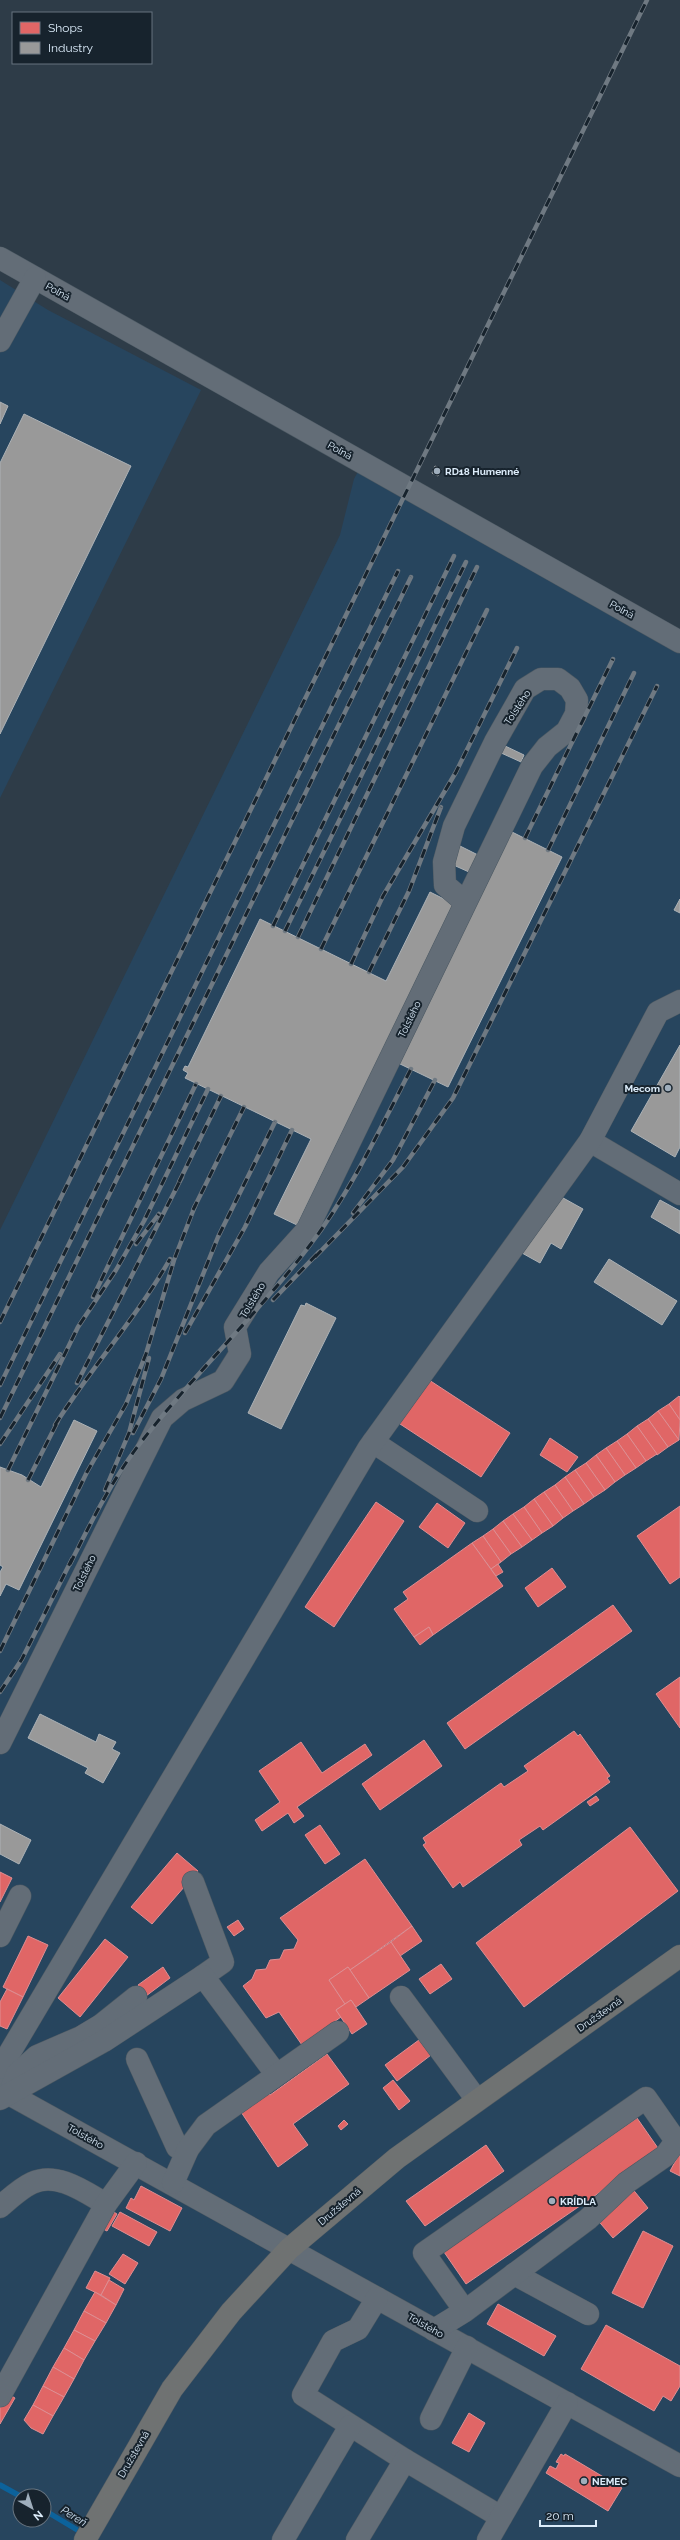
<svg xmlns="http://www.w3.org/2000/svg" width="680" height="2540" viewBox="0 0 680 2540" font-family="Raleway,sans-serif">
  <rect width="100%" height="100%" fill="#2e3c48"/>
  <g fill="#27455e" fill-rule="evenodd">
    <path d="M0 280 48 310 201 390 0 798Z"/>
    <path d="M362 464 680 640V2540H0V1230L340 535 354 479ZM20 2496H44V2520H20Z"/>
  </g>
  <g fill="#e06666" stroke="#df8e92">
    <path d="M426 1378 510 1433 481 1477 397 1422Z"/>
    <path d="M679 1396 680 1397V1420L669 1404Z"/>
    <path d="M669 1404 680 1420 679 1440 658 1411Z"/>
    <path d="M658 1411 679 1440 668 1447 648 1419Z"/>
    <path d="M648 1419 668 1447 657 1455 637 1426Z"/>
    <path d="M637 1426 657 1454 646 1461 627 1434Z"/>
    <path d="M627 1434 646 1461 636 1468 617 1441Z"/>
    <path d="M550 1438 578 1457 567 1472 540 1455Z"/>
    <path d="M617 1441 636 1468 625 1475 606 1448Z"/>
    <path d="M606 1448 625 1475 615 1482 596 1455Z"/>
    <path d="M596 1455 615 1482 605 1490 586 1463Z"/>
    <path d="M586 1463 605 1490 594 1497 575 1470Z"/>
    <path d="M575 1470 594 1497 584 1504 565 1477Z"/>
    <path d="M565 1477 584 1504 573 1511 555 1485Z"/>
    <path d="M555 1485 573 1511 563 1518 544 1492Z"/>
    <path d="M544 1492 563 1518 553 1526 534 1499Z"/>
    <path d="M534 1499 553 1526 542 1533 524 1507Z"/>
    <path d="M376 1502 404 1521 334 1627 305 1607Z"/>
    <path d="M437 1503 465 1523 448 1548 419 1527Z"/>
    <path d="M680 1506V1577L670 1584 637 1536Z"/>
    <path d="M524 1507 542 1533 532 1540 513 1514Z"/>
    <path d="M513 1514 532 1540 522 1547 503 1521Z"/>
    <path d="M503 1521 522 1547 511 1554 493 1529Z"/>
    <path d="M493 1529 511 1554 501 1562 483 1536Z"/>
    <path d="M483 1536 501 1562 491 1569 472 1543Z"/>
    <path d="M472 1543 503 1586 433 1635 429 1627 414 1637 394 1609 408 1599 403 1592Z"/>
    <path d="M498 1564 503 1572 496 1576 491 1569Z"/>
    <path d="M552 1568 566 1587 538 1607 525 1588Z"/>
    <path d="M613 1605 632 1631 465 1749 447 1723Z"/>
    <path d="M429 1627 433 1635 420 1645 414 1637Z"/>
    <path d="M680 1677V1728L656 1694Z"/>
    <path d="M574 1731 578 1736 580 1734 610 1776 607 1778 610 1782 543 1830 540 1826 519 1840 522 1845 463 1887 460 1882 453 1888 423 1845 426 1843 423 1838 501 1783 504 1787 528 1771 524 1766Z"/>
    <path d="M424 1740 442 1766 380 1810 362 1784Z"/>
    <path d="M301 1742 322 1773 365 1744 372 1755 297 1807 304 1816 294 1823 288 1813 262 1831 255 1820 280 1802 259 1771Z"/>
    <path d="M596 1796 599 1800 590 1806 587 1802Z"/>
    <path d="M320 1825 340 1854 325 1864 305 1835Z"/>
    <path d="M630 1827 678 1891 524 2007 476 1943Z"/>
    <path d="M177 1853 198 1871 152 1924 131 1907Z"/>
    <path d="M365 1859 412 1926 350 1970 348 1967 329 1980 345 2004 336 2010 341 2017 302 2045 279 2012 266 2018 243 1986 252 1979 256 1970 266 1969 270 1960 280 1959 284 1950 294 1949 298 1940 280 1918Z"/>
    <path d="M0 1872 12 1878 0 1902Z"/>
    <path d="M238 1920 244 1929 234 1936 227 1927Z"/>
    <path d="M412 1926 422 1941 400 1956 391 1942Z"/>
    <path d="M28 1936 48 1945 23 1997 3 1987Z"/>
    <path d="M105 1939 128 1957 80 2017 58 1998Z"/>
    <path d="M391 1942 410 1970 369 1998 350 1970Z"/>
    <path d="M441 1964 452 1979 430 1994 419 1979Z"/>
    <path d="M163 1967 170 1978 146 1996 138 1985Z"/>
    <path d="M348 1967 369 1998 356 2007 351 2000 345 2004 329 1980Z"/>
    <path d="M7 1989 23 1997 7 2029 0 2026V2002Z"/>
    <path d="M351 2000 367 2024 352 2034 336 2010Z"/>
    <path d="M423 2037 435 2052 397 2081 385 2065Z"/>
    <path d="M327 2054 349 2084 293 2124 308 2145 278 2167 239 2109 266 2090 270 2095Z"/>
    <path d="M393 2080 410 2101 399 2110 383 2088Z"/>
    <path d="M637 2118 660 2151 466 2284 444 2252Z"/>
    <path d="M344 2120 348 2124 341 2130 338 2126Z"/>
    <path d="M486 2145 504 2171 425 2226 406 2201Z"/>
    <path d="M680 2153V2176L670 2171Z"/>
    <path d="M141 2186 182 2208 170 2231 126 2208 131 2198 134 2200Z"/>
    <path d="M631 2187 648 2208 613 2238 595 2217Z"/>
    <path d="M109 2209 117 2214 107 2231 99 2227Z"/>
    <path d="M120 2212 157 2232 149 2246 112 2226Z"/>
    <path d="M643 2231 673 2246 643 2308 612 2293Z"/>
    <path d="M123 2254 138 2263 125 2284 109 2274Z"/>
    <path d="M95 2271 110 2278 101 2295 86 2288Z"/>
    <path d="M109 2280 124 2289 116 2305 101 2295Z"/>
    <path d="M95 2292 116 2305 106 2323 84 2311Z"/>
    <path d="M498 2304 556 2336 544 2356 487 2324Z"/>
    <path d="M84 2311 106 2323 95 2341 74 2330Z"/>
    <path d="M606 2325 680 2366V2386L671 2401 663 2396 654 2411 581 2369Z"/>
    <path d="M74 2330 95 2341 84 2360 64 2348Z"/>
    <path d="M64 2348 84 2360 74 2379 53 2367Z"/>
    <path d="M53 2367 74 2379 64 2397 43 2386Z"/>
    <path d="M43 2386 64 2397 53 2416 33 2405Z"/>
    <path d="M8 2394 15 2398 0 2424V2408Z"/>
    <path d="M33 2405 53 2416 43 2434 31 2428 24 2420Z"/>
    <path d="M469 2413 485 2423 469 2452 452 2443Z"/>
    <path d="M561 2454 564 2456 565 2454 622 2488 608 2511 546 2473 550 2466 556 2469 559 2463 556 2462Z"/>
  </g>
  <g fill="#999" stroke="#adb2b6">
    <path d="M0 402 8 406 0 424Z"/>
    <path d="M24 414 131 466 0 734V463Z"/>
    <path d="M435 466 441 469 438 476 432 473Z"/>
    <path d="M503 745 524 755 521 762 499 752Z"/>
    <path d="M512 832 562 857 448 1087 398 1063Z"/>
    <path d="M458 845 478 855 469 872 449 863Z"/>
    <path d="M430 892 454 904 297 1225 274 1214 311 1139 185 1078 188 1073 183 1070 185 1066 188 1067 260 919 386 981Z"/>
    <path d="M680 899V913L674 910Z"/>
    <path d="M680 1045V1147L675 1157 631 1131Z"/>
    <path d="M556 1194 583 1209 561 1249 551 1243 540 1263 522 1253Z"/>
    <path d="M660 1200 680 1211V1234L651 1217Z"/>
    <path d="M609 1259 677 1301 662 1325 594 1282Z"/>
    <path d="M306 1303 336 1318 281 1429 248 1413 301 1305 305 1306Z"/>
    <path d="M74 1420 97 1431 19 1590 6 1584 0 1596V1572L3 1567 0 1565V1467L22 1475 41 1487Z"/>
    <path d="M40 1714 96 1742 99 1734 116 1742 112 1749 120 1753 103 1783 85 1773 88 1768 28 1738Z"/>
    <path d="M0 1824 31 1840 19 1864 0 1854Z"/>
  </g>
  <g fill="none" stroke-linecap="round" stroke-linejoin="round">
    <g stroke="#0c629b" stroke-width="5.5">
      <path d="M0 2485 20 2496"/>
      <path d="M44 2510 84 2534"/>
    </g>
    <g stroke="#4b5862" stroke-width="23">
      <g id="minor">
        <path d="M0 258 680 642"/>
        <path d="M0 341 35 278"/>
        <path d="M590 1141 680 1194"/>
        <path d="M373 1442 477 1511"/>
        <path d="M0 1743 162 1418 183 1400 223 1381 240 1354 235 1327 269 1272 307 1230 532 766 547 747 567 731 576 714 577 700 570 688 558 679H541L525 689 495 742 454 826 444 862 445 885 465 902"/>
        <path d="M193 1882 223 1962 203 1976"/>
        <path d="M0 1936 20 1896"/>
        <path d="M401 1997 477 2100"/>
        <path d="M137 2059 177 2147 188 2149"/>
        <path d="M0 2069 368 1449 590 1141 658 1012 680 1001"/>
        <path d="M0 2089 680 2466"/>
        <path d="M9 2094 17 2074 37 2056 81 2037 101 2025 136 1997"/>
        <path d="M0 2099 104 2041 203 1976 276 2074"/>
        <path d="M173 2183 188 2149 206 2125 338 2032"/>
        <path d="M0 2207C9 2199 21 2188 32 2183 57 2171 85 2192 106 2204"/>
        <path d="M514 2274 588 2314"/>
        <path d="M377 2298 358 2329 333 2341 303 2395 405 2460"/>
        <path d="M434 2330 465 2311 588 2219 626 2183 665 2156 676 2141 646 2098 424 2253 465 2311"/>
        <path d="M0 2396 106 2204 136 2163"/>
        <path d="M431 2419 467 2347"/>
        <path d="M283 2540 350 2426"/>
        <path d="M357 2540 405 2460 501 2517"/>
        <path d="M488 2540 567 2403"/>
      </g>
    </g>
    <g stroke="#4b5862" stroke-width="23">
      <path id="major" d="M85 2540 172 2389 231 2312 289 2249 397 2158 680 1956"/>
    </g>
    <use href="#minor" stroke="#636d77" stroke-width="22"/>
    <use href="#major" stroke="#6f7272" stroke-width="22"/>
    <g stroke="#6f7982" stroke-width="4.5">
      <g id="rail">
        <path d="M525 838 613 659"/>
        <path d="M548 850 634 673"/>
        <path d="M273 926 454 556"/>
        <path d="M285 931 466 562"/>
        <path d="M298 937 477 567"/>
        <path d="M321 949 487 610"/>
        <path d="M351 964 383 896 456 772 517 648"/>
        <path d="M369 972 409 891 441 807"/>
        <path d="M179 1182 221 1096"/>
        <path d="M193 1210 244 1107"/>
        <path d="M353 1213 393 1160 435 1080"/>
        <path d="M136 1244 159 1214"/>
        <path d="M315 1257 403 1167 453 1098 657 686"/>
        <path d="M93 1297 196 1084"/>
        <path d="M273 1300 319 1252"/>
        <path d="M0 1322 647 0"/>
        <path d="M185 1333 245 1227 292 1130"/>
        <path d="M77 1383 182 1177"/>
        <path d="M0 1385 398 571"/>
        <path d="M0 1418 411 577"/>
        <path d="M55 1425C91 1368 137 1317 170 1259"/>
        <path d="M133 1433 161 1379 218 1237 275 1122"/>
        <path d="M0 1444 60 1354"/>
        <path d="M8 1470 78 1327 116 1270 144 1221 208 1089"/>
        <path d="M28 1480 58 1421"/>
        <path d="M105 1490 129 1433 149 1358"/>
        <path d="M70 1564C90 1524 111 1482 138 1446 192 1376 257 1315 310 1245 351 1191 380 1129 411 1069"/>
        <path d="M0 1651 87 1472 126 1404 146 1354 174 1260 195 1206"/>
        <path d="M0 1692 22 1659 72 1559"/>
      </g>
    </g>
    <use href="#rail" stroke="#17232d" stroke-width="3" stroke-dasharray="9" stroke-linecap="butt"/>
  </g>
  <g fill="#9faebc" stroke="#17232d" stroke-width="1.5">
    <circle cx="437" cy="471" r="4"/>
    <circle cx="668" cy="1088" r="4"/>
    <circle cx="552" cy="2201" r="4"/>
    <circle cx="584" cy="2481" r="4"/>
  </g>
  <g text-anchor="middle" stroke-width="4" stroke-linejoin="round" paint-order="stroke">
    <g font-size="10" fill="#dcecfa" stroke="#17232d">
      <text transform="translate(58 291) rotate(29)" y="4">Poľná</text>
      <text transform="translate(340 450) rotate(29)" y="4">Poľná</text>
      <text transform="translate(622 609) rotate(29)" y="4">Poľná</text>
      <text transform="translate(517 707) rotate(-57)" y="4">Tolstého</text>
      <text transform="translate(409 1019) rotate(-64)" y="4">Tolstého</text>
      <text transform="translate(252 1300) rotate(-59)" y="4">Tolstého</text>
      <text transform="translate(84 1573) rotate(-64)" y="4">Tolstého</text>
      <text transform="translate(599 2014) rotate(-35)" y="4">Družstevná</text>
      <text transform="translate(86 2136) rotate(29)" y="4">Tolstého</text>
      <text transform="translate(339 2206) rotate(-40)" y="4">Družstevná</text>
      <text transform="translate(426 2325) rotate(29)" y="4">Tolstého</text>
      <text transform="translate(133 2454) rotate(-60)" y="4">Družstevná</text>
    </g>
    <g font-size="10" font-weight="bold" fill="#dcecfa" stroke="#17232d" text-anchor="start">
      <text x="445" y="475">RD18 Humenné</text>
      <text x="660" y="1092" text-anchor="end">Mecom</text>
      <text x="560" y="2205">KRÍDLA</text>
      <text x="592" y="2485">NEMEC</text>
    </g>
    <g font-size="11" font-style="italic" fill="#cde0f1" stroke="#17232d">
      <text transform="translate(74 2516) rotate(32)" y="4">Pereň</text>
    </g>
  </g>
  <rect x="12" y="12" width="140" height="52" fill="#17232d" stroke="#66737f"/>
  <rect x="20" y="22" width="20" height="12" fill="#e06666" stroke="#66737f"/>
  <text x="48" y="32" font-size="12" fill="#dcecfa">Shops</text>
  <rect x="20" y="42" width="20" height="12" fill="#999999" stroke="#66737f"/>
  <text x="48" y="52" font-size="12" fill="#dcecfa">Industry</text>
  <g transform="translate(32 2508) rotate(141)"><circle r="19" fill="#17232d" stroke="#66737f"/>
  <path d="M0-3L7 15L0 10L-7 15Z" fill="#9faebc"/>
  <text y="-6" font-size="11" font-weight="bold" text-anchor="middle" fill="#dcecfa">N</text>
  </g>
  <path d="M540 2520v6h56v-6" fill="none" stroke="#dcecfa" stroke-width="2"/>
  <text x="546" y="2520" font-size="12" fill="#dcecfa" stroke="#17232d" stroke-width="3" paint-order="stroke">20 m</text>
</svg>
